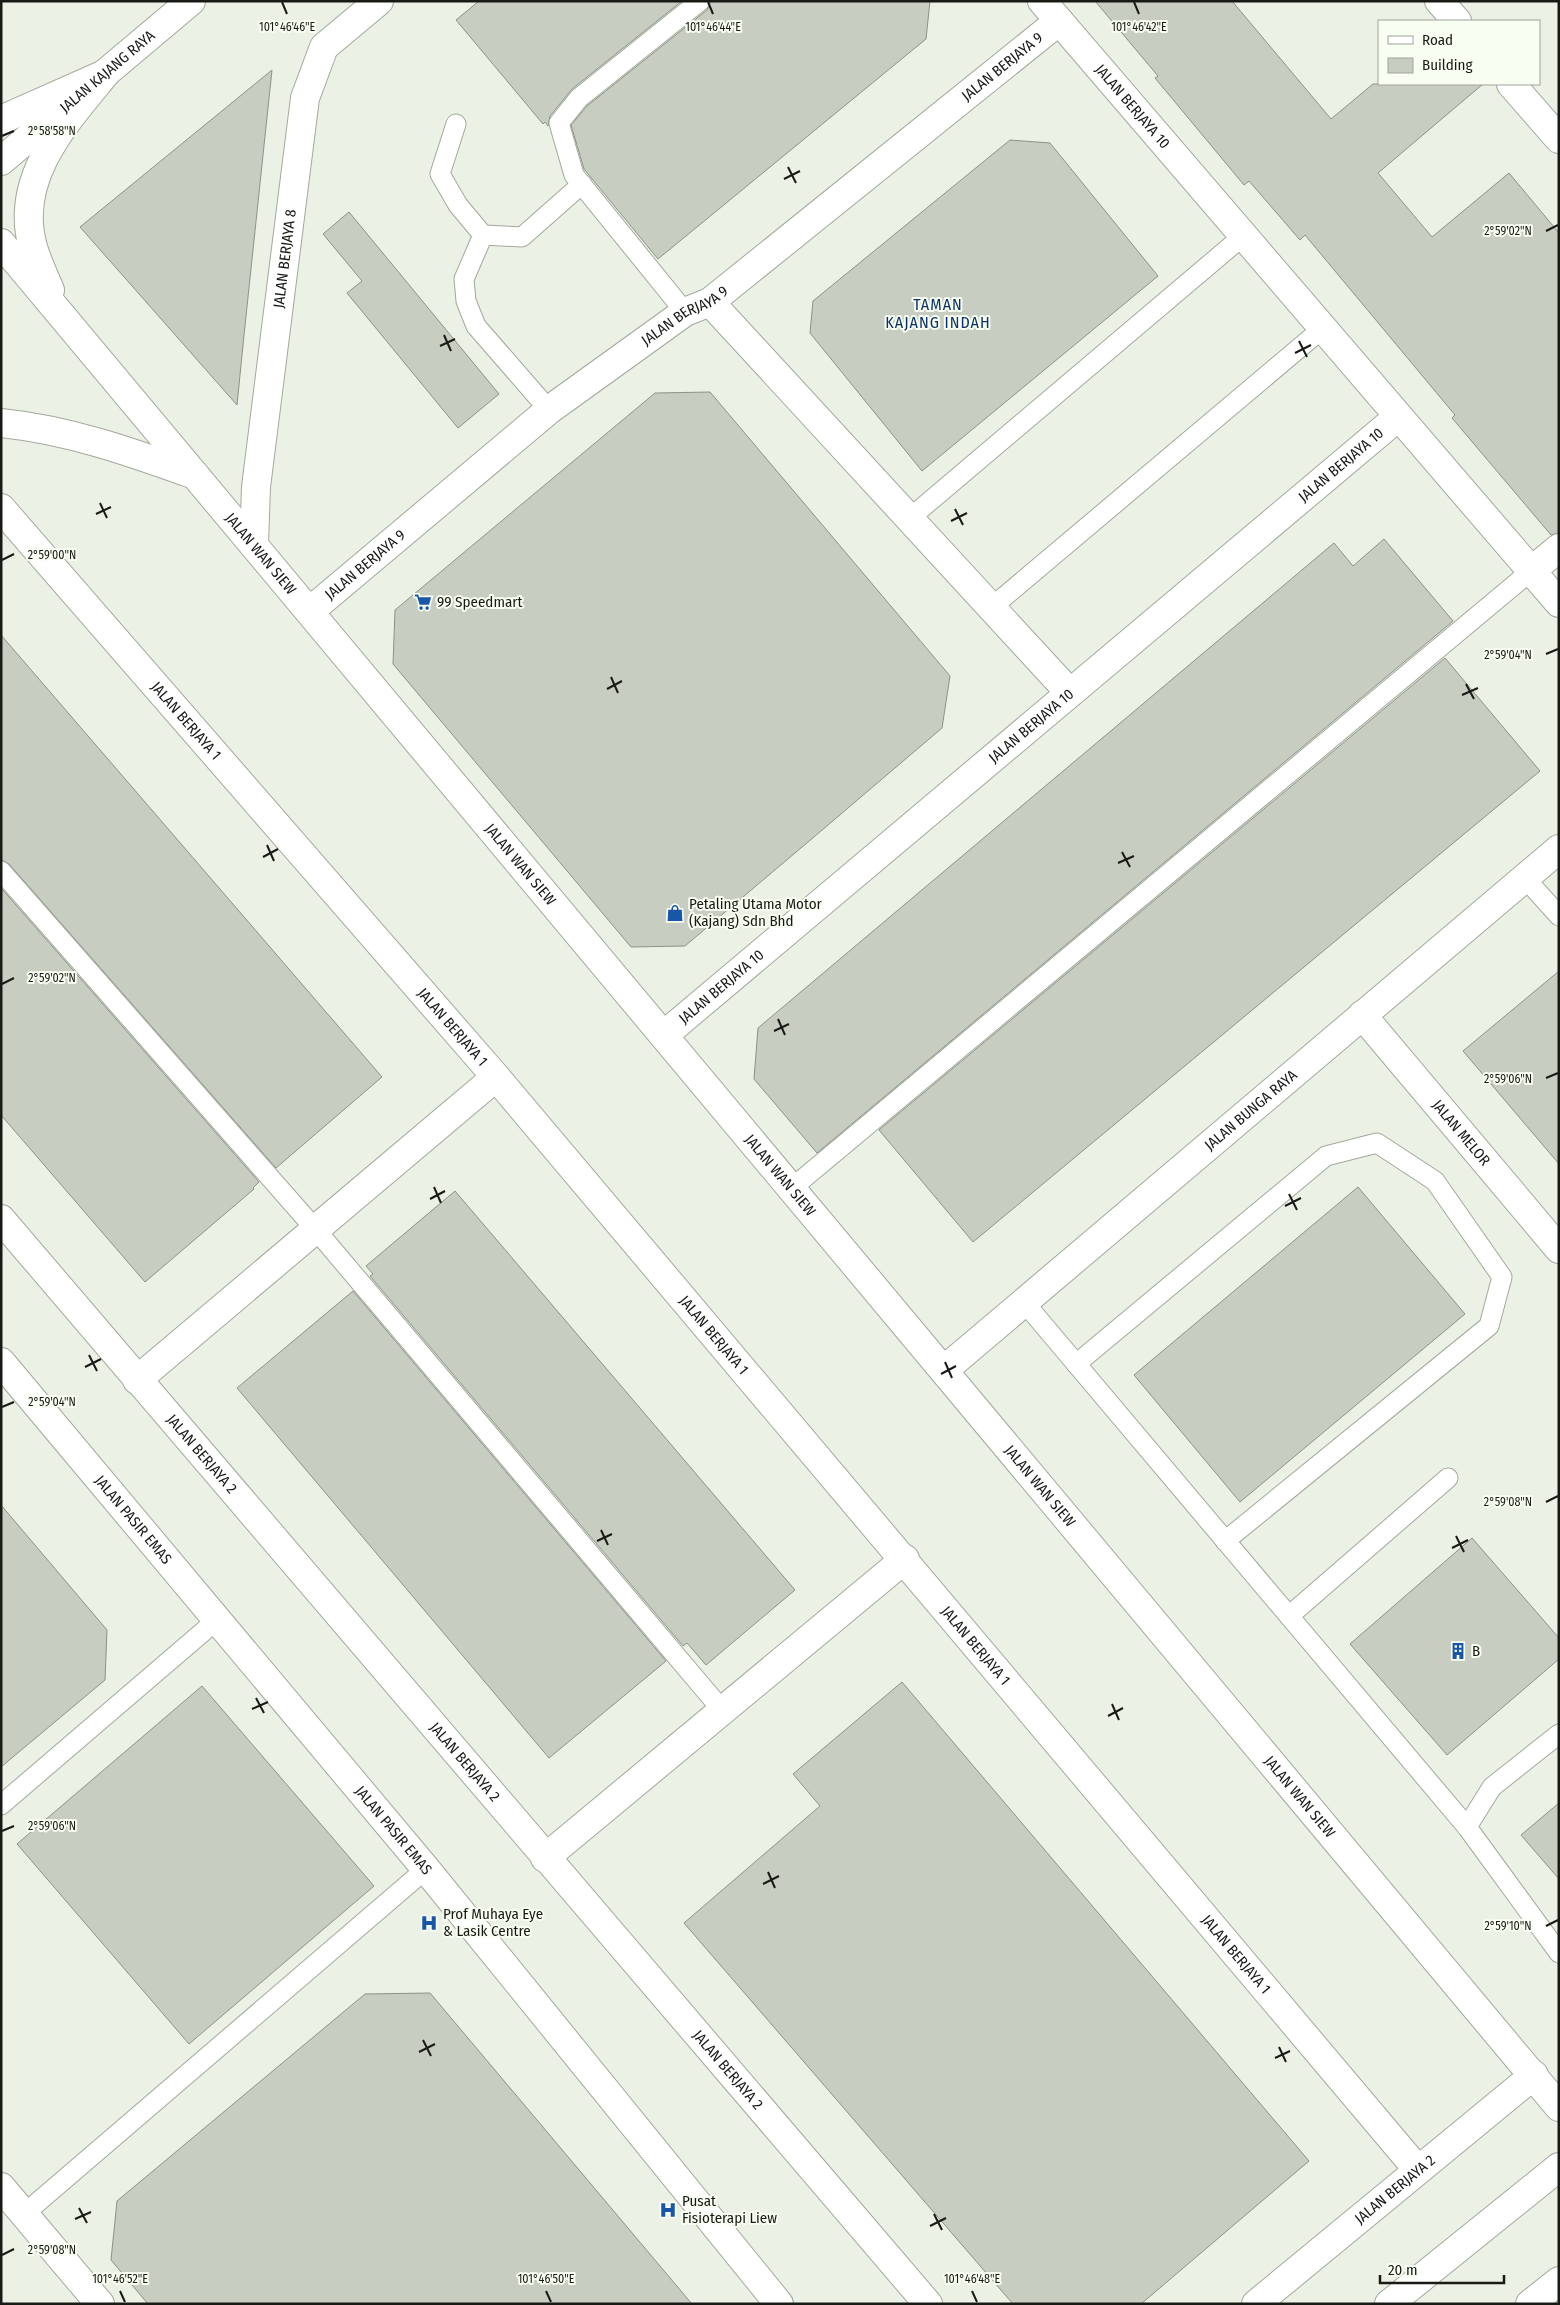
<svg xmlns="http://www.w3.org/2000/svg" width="1560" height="2305" viewBox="0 0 1560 2305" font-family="'Fira Sans Condensed',sans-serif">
  <rect width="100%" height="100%" fill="#ecf1e5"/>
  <g fill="#c8cdc2" stroke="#8d9287">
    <path d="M479 1H682L572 89 550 116 548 126 545 122 543 124 456 20Z"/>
    <path d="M711 1H930L926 39 658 259 584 169 571 125 587 106 707 10Z"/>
    <path d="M1095 1H1232L1331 119 1373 84H1483L1378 173 1432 237 1509 173 1559 233V533L1551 535 1452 418 1455 415 1305 235 1300 240 1249 181 1244 185 1155 78 1158 76Z"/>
    <path d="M272 70 244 335 237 405 80 227Z"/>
    <path d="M1010 140 1050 143 1158 276 922 471 810 333 813 301Z"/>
    <path d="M349 212 499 394 458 428 347 293 362 281 323 234Z"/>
    <path d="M710 392 950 676 942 728 821 831 685 946 631 947 393 664 395 610 655 393Z"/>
    <path d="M1384 539 1453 621 817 1153 754 1079 758 1028 1334 543 1353 566Z"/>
    <path d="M1 635 382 1077 276 1168 9 864 1 860Z"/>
    <path d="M1445 658 1540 771 973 1242 879 1130Z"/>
    <path d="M1 888 259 1182 253 1188 254 1189 145 1282 1 1115Z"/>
    <path d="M1559 971V1164L1463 1051Z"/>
    <path d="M1358 1187 1465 1314 1240 1502 1134 1375Z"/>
    <path d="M455 1191 795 1590 706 1665 687 1643 683 1646 370 1276 373 1274 366 1266Z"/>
    <path d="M353 1291 666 1661 549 1758 237 1388Z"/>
    <path d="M1 1505 107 1630 105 1680 1 1767Z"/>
    <path d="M1472 1538 1559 1638V1659L1447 1755 1350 1644Z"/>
    <path d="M902 1682 1309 2161 1141 2304H1013L684 1923 820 1806 793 1774Z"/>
    <path d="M202 1686 374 1886 189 2044 17 1844Z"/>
    <path d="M1559 1803V1879L1521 1835Z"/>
    <path d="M430 1993 692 2304H148L111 2260 117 2201 365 1994Z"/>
  </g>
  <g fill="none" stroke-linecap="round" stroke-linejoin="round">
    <g stroke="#a3a89d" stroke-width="21">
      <g id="service">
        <path d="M456 124 440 174 458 205 483 235 464 279 466 301 476 326 549 410"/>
        <path d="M483 235 522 237 582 184"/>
        <path d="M685 312 574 175 559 123 579 98 700 1"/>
        <path d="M910 518 1243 236"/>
        <path d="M992 607 1323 328"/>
        <path d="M1 871 316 1230 722 1710"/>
        <path d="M1525 878 1559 916"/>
        <path d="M792 1188 1531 571"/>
        <path d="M1024 1302 1467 1827 1559 1953"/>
        <path d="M1076 1364 1326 1156 1377 1143 1435 1181 1502 1277 1489 1326 1225 1541"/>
        <path d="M1289 1616 1448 1478"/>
        <path d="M1 1805 218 1619"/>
        <path d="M1467 1827 1492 1787 1559 1734"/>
        <path d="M24 2214 426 1869"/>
      </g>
    </g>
    <g stroke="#a3a89d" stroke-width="30">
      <g id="minor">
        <path id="s1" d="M1042 1 1559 603"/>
        <path d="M1439 1 1457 21"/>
        <path d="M1511 84 1559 139"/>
        <path id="s2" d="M1 161 191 1"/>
        <path d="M710 302 1070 693"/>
        <path id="s3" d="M1 508 496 1077 1418 2170"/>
        <path id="s4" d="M254 545 256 487 305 98 324 47 379 1"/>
        <path d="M1531 571 1559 548"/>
        <path id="s5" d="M310 611 549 410 685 312 710 302 1059 21"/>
        <path id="s6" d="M1362 1015 1559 1249"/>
        <path id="s7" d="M664 1035 1398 417"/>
        <path id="s8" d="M1 1219 928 2304"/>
        <path id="s9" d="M1 1362 426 1869 779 2304"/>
        <path id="s10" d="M944 1370 1559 849"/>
        <path d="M137 1380 496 1077"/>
        <path d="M545 1858 905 1559"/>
        <path d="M1 2187 100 2304"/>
        <path id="s11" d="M1256 2304 1534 2075"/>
        <path d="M1389 2304 1559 2167"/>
        <path d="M1530 2304 1559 2281"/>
      </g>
    </g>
    <g stroke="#a3a89d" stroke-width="30">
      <g id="tertiary">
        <path d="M1 120 100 76"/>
        <path id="s12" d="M1 243 1559 2107"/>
        <path d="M50 290C44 276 37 261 33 247 13 178 66 122 106 73"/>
        <path d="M1 423C69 430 131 452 195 475"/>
      </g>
    </g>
    <use href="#service" stroke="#fff" stroke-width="19"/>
    <use href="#minor" stroke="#fff" stroke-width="28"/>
    <use href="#tertiary" stroke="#fff" stroke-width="28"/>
  </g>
  <path fill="none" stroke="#181a16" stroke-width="2" d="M282 2 287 14M708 2 713 14M1134 2 1139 14M2 136 14 131M788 167 796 183M784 179 800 171M1546 231 1558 225M444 335 451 351M1299 341 1307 357M440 346 455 339M1295 353 1311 345M100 503 107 518M955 509 963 525M96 514 111 507M951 521 967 513M2 560 14 554M1546 654 1558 649M611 677 618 693M1466 684 1474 699M607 689 622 681M1462 695 1478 688M267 845 274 861M1122 852 1130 867M263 857 278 849M1118 863 1134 856M2 984 14 978M778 1019 785 1035M774 1031 789 1024M1546 1078 1558 1073M434 1187 441 1203M1289 1194 1297 1210M430 1199 445 1191M1285 1206 1301 1198M89 1355 97 1371M945 1362 952 1378M85 1367 101 1359M941 1374 956 1366M2 1407 14 1402M1546 1502 1558 1496M601 1530 608 1545M1456 1536 1464 1552M597 1541 612 1534M1452 1548 1468 1540M256 1698 264 1713M1112 1704 1119 1720M252 1709 268 1702M1108 1716 1123 1708M2 1831 14 1826M768 1872 775 1888M763 1884 779 1876M1546 1926 1558 1920M423 2040 431 2056M1279 2047 1286 2062M419 2052 435 2044M1275 2058 1290 2051M79 2208 87 2223M934 2214 942 2230M75 2219 91 2212M930 2226 946 2218M2 2255 14 2249M120 2291 125 2302M546 2291 551 2302M972 2291 977 2302"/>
  <defs>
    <g id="supermarket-bare" transform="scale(1.35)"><path d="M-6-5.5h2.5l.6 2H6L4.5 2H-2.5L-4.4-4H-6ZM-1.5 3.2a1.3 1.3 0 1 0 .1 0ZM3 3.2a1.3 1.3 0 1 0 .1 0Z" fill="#1857a8" stroke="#f9fef3" stroke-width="2.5" paint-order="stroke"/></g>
    <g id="shop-bare" transform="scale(1.35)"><path d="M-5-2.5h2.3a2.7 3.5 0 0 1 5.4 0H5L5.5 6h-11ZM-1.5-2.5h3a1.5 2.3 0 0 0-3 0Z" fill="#1857a8" stroke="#f9fef3" stroke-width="2.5" paint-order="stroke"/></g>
    <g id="building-bare" transform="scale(1.35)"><path d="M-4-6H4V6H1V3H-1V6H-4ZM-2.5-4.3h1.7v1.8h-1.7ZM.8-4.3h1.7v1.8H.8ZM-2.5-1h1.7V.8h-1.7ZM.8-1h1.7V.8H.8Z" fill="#1857a8" stroke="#f9fef3" stroke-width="2.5" paint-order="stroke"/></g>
    <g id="hospital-bare" transform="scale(1.35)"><path d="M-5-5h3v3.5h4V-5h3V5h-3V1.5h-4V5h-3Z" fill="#1857a8" stroke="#f9fef3" stroke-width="2.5" paint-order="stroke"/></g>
  </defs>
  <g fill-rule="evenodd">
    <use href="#supermarket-bare" x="423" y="602"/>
    <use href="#shop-bare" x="675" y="913"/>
    <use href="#building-bare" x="1458" y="1651"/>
    <use href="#hospital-bare" x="429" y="1923"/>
    <use href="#hospital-bare" x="668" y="2210"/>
  </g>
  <g text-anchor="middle" stroke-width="4" stroke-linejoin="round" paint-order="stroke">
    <g font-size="15" fill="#181a16" stroke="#f9fef3">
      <text dy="5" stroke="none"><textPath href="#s5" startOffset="882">JALAN BERJAYA 9</textPath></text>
      <text dy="5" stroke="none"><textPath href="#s2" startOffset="139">JALAN KAJANG RAYA</textPath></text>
      <text dy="5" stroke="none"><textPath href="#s1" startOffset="139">JALAN BERJAYA 10</textPath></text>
      <text dy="5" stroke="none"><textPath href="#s4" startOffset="288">JALAN BERJAYA 8</textPath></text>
      <text dy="5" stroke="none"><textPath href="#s5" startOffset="478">JALAN BERJAYA 9</textPath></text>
      <text dy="5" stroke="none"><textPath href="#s7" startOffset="885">JALAN BERJAYA 10</textPath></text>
      <text dy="5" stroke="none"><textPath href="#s12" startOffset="405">JALAN WAN SIEW</textPath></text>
      <text dy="5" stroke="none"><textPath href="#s5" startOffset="72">JALAN BERJAYA 9</textPath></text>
      <text dy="5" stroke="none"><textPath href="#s3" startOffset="282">JALAN BERJAYA 1</textPath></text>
      <text dy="5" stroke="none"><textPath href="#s7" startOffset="480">JALAN BERJAYA 10</textPath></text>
      <text dy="5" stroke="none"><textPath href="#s12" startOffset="810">JALAN WAN SIEW</textPath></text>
      <text dy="5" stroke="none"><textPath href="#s7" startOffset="75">JALAN BERJAYA 10</textPath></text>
      <text dy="5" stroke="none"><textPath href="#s3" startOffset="688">JALAN BERJAYA 1</textPath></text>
      <text dy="5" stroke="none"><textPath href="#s10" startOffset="402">JALAN BUNGA RAYA</textPath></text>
      <text dy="5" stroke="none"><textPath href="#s6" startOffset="154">JALAN MELOR</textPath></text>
      <text dy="5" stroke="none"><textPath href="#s12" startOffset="1215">JALAN WAN SIEW</textPath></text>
      <text dy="5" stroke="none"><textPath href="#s3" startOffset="1092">JALAN BERJAYA 1</textPath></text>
      <text dy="5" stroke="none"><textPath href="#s8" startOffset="309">JALAN BERJAYA 2</textPath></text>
      <text dy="5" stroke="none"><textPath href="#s12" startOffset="1620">JALAN WAN SIEW</textPath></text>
      <text dy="5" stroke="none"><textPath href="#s9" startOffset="206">JALAN PASIR EMAS</textPath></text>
      <text dy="5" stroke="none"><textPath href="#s3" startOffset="1498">JALAN BERJAYA 1</textPath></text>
      <text dy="5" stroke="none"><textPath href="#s8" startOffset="714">JALAN BERJAYA 2</textPath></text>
      <text dy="5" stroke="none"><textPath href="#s12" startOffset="2025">JALAN WAN SIEW</textPath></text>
      <text dy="5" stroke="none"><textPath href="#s9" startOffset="611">JALAN PASIR EMAS</textPath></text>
      <text dy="5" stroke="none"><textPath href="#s3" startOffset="1902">JALAN BERJAYA 1</textPath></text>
      <text dy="5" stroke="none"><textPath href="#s8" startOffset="1119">JALAN BERJAYA 2</textPath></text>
      <text dy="5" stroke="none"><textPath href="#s11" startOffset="180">JALAN BERJAYA 2</textPath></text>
    </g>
    <g font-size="15" fill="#181a16" stroke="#f9fef3" text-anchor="start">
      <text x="437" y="607">99 Speedmart</text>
      <text x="689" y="909">Petaling Utama Motor<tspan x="689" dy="17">(Kajang) Sdn Bhd</tspan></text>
      <text x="1472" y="1656">B</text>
      <text x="443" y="1919">Prof Muhaya Eye<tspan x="443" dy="17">&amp; Lasik Centre</tspan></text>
      <text x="682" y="2206">Pusat<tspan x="682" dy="17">Fisioterapi Liew</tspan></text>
    </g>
    <g font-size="16" letter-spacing="1" fill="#0c3367" stroke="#f9fef3">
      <text x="938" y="310">TAMAN<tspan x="938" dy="18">KAJANG INDAH</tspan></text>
    </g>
  </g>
  <g font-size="12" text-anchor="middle" fill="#181a16" stroke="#f9fef3" stroke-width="4" stroke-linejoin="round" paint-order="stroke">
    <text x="287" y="31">101°46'46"E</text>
    <text x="713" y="31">101°46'44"E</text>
    <text x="1139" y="31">101°46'42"E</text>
    <text x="52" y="135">2°58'58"N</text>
    <text x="1508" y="235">2°59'02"N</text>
    <text x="52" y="559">2°59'00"N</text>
    <text x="1508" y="659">2°59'04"N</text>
    <text x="52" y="982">2°59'02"N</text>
    <text x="1508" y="1083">2°59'06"N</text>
    <text x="52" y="1406">2°59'04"N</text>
    <text x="1508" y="1506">2°59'08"N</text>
    <text x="52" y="1830">2°59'06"N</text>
    <text x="1508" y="1930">2°59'10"N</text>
    <text x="52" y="2254">2°59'08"N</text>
    <text x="120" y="2283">101°46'52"E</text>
    <text x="546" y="2283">101°46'50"E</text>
    <text x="972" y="2283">101°46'48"E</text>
  </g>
  <rect width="1560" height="2305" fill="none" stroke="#181a16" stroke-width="5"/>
  <rect x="1378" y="20" width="162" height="65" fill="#f9fef3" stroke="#9fa39b"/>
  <rect x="1388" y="36" width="25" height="8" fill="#ffffff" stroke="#9fa39b"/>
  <text x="1422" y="45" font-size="15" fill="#181a16">Road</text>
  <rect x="1388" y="58" width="25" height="15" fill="#c8cdc2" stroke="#9fa39b"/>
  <text x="1422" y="70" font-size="15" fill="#181a16">Building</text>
  <path d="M1380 2275v8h124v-8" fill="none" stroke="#181a16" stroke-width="2.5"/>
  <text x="1388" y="2275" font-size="15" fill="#181a16" stroke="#f9fef3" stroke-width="4" paint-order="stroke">20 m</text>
</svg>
